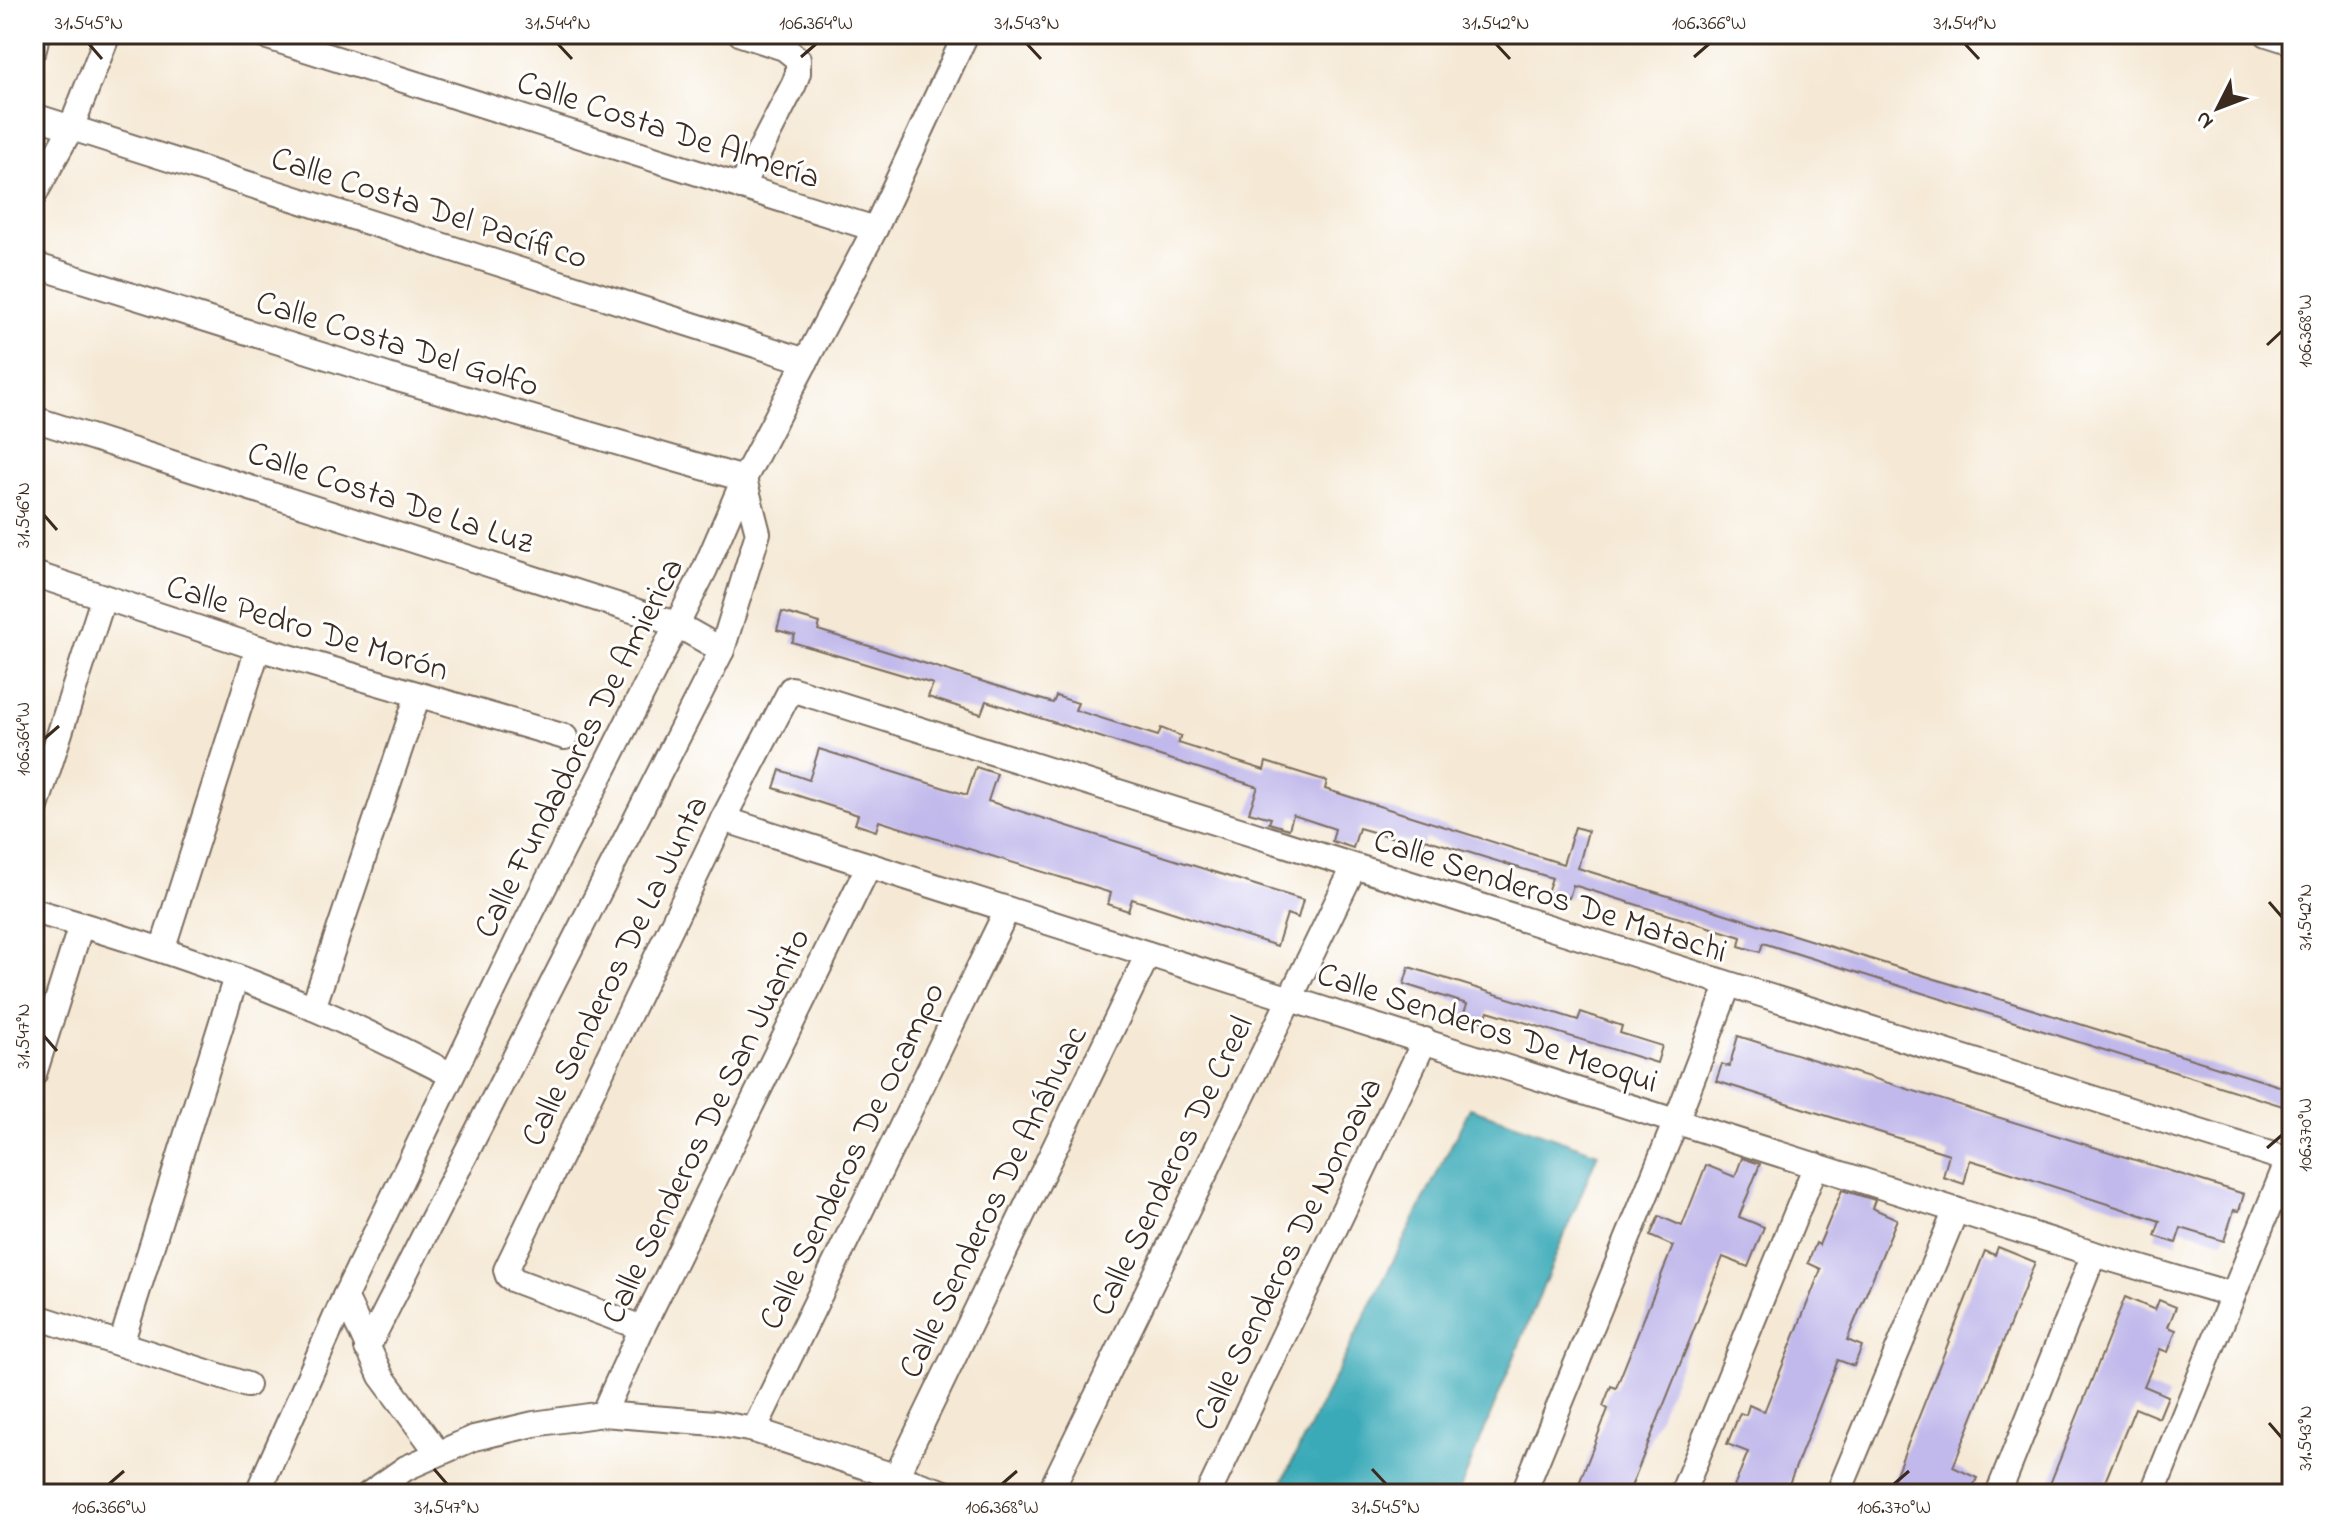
<svg xmlns="http://www.w3.org/2000/svg" width="2326" height="1528" viewBox="0 0 2326 1528" font-family="'Indie Flower',sans-serif">
  <rect width="100%" height="100%" fill="#fff"/>
  <filter id="ink" filterUnits="userSpaceOnUse"><feTurbulence type="fractalNoise" baseFrequency=".0125" numOctaves="2"/><feDisplacementMap in="SourceGraphic" scale="16" xChannelSelector="R" yChannelSelector="G"/><feConvolveMatrix kernelMatrix="1 2 1 2 8 2 1 2 1" color-interpolation-filters="sRGB"/></filter>
  <filter id="wash" filterUnits="userSpaceOnUse"><feTurbulence type="fractalNoise" baseFrequency=".006" numOctaves="4" result="noise"/><feDisplacementMap in="SourceGraphic" scale="32" xChannelSelector="R" yChannelSelector="G"/><feGaussianBlur stdDeviation="1.8" result="paint"/><feColorMatrix in="noise" values="0 0 0 0 0 0 0 0 0 0 0 0 0 0 0 0 0 1.4 0 .05"/><feComposite in="paint" operator="in"/></filter>
  <g filter="url(#wash)">
    <rect width="100%" height="100%" fill="#f5e9d5"/>
    <path fill="#3aaab8" stroke="#3a6a6b" stroke-width="2" d="M1470 1108 1598 1153 1458 1494H1276Z"/>
    <g id="blocks">
      <g fill="#c1b9eb">
        <path d="M782 612 820 623 818 630 1013 691 1053 703 1056 696 1078 703 1075 710 1158 736 1161 728 1181 736 1178 743 1264 770 1266 762 1327 781 1325 789 1563 864 1575 827 1588 831 1578 868 2292 1090V1109L1763 943 1760 952 1739 946 1741 937 1573 885 1569 898 1547 892 1552 878 1425 839 1422 846 1359 828 1353 848 1332 841 1335 829 1293 815 1289 829 1269 823 1271 818 1249 812 1258 787 986 701 981 714 928 697 933 684 792 642 795 635 777 630Z"/>
        <path d="M819 749 967 795 976 767 997 774 988 801 1303 900 1298 918 1287 914 1277 946 1132 899 1128 911 1108 904 1111 893 879 821 876 831 855 824 858 815 774 788 780 770 809 780Z"/>
        <path d="M1409 967 1578 1020 1581 1012 1622 1026 1620 1033 1662 1046 1657 1063 1488 1011 1484 1022 1463 1016 1467 1004 1404 984Z"/>
        <path d="M1738 1036 2244 1194 2239 1211 2234 1210 2224 1241 2181 1228 2176 1243 2155 1236 2160 1221 1990 1166 1970 1160 1964 1184 1943 1177 1949 1154 1716 1081 1722 1064 1729 1067Z"/>
        <path d="M1742 1158 1760 1164 1739 1217 1764 1227 1748 1267 1723 1257 1628 1494H1575L1608 1409 1603 1406 1611 1386 1616 1388 1673 1246 1650 1236 1659 1216 1682 1226 1706 1165 1735 1177Z"/>
        <path d="M1842 1190 1875 1200 1872 1208 1897 1219 1847 1340 1862 1346 1854 1366 1838 1360 1785 1494H1731L1748 1452 1727 1444 1740 1413 1746 1415 1749 1405 1764 1412 1821 1269 1808 1263 1816 1243 1819 1245Z"/>
        <path d="M1998 1247 2035 1262 1953 1467 1977 1478 1970 1494H1958L1944 1488 1942 1494H1888L1985 1251 1995 1255Z"/>
        <path d="M2125 1297 2155 1310 2159 1300 2176 1307 2168 1327 2176 1330 2168 1352 2160 1349 2144 1386 2168 1396 2159 1418 2135 1408 2100 1494H2046Z"/>
      </g>
    </g>
  </g>
  <g filter="url(#ink)">
    <use href="#blocks" fill-opacity="0" stroke="#7c6d5e" stroke-width="2"/>
    <g fill="none" stroke-linecap="round" stroke-linejoin="round">
      <g stroke="#7c6d5e" stroke-width="28">
        <g id="minor">
          <path d="M258 34 875 229"/>
          <path d="M741 34 784 48 798 59V73L794 84 741 187"/>
          <path d="M2267 34 2292 42"/>
          <path d="M34 49 37 34"/>
          <path d="M34 116 806 361"/>
          <path d="M34 195 71 128 108 34"/>
          <path d="M34 265 391 377 744 479 758 533 722 650 367 1348"/>
          <path d="M34 419 676 624 722 650"/>
          <path d="M34 574 258 648 565 737"/>
          <path d="M34 813 103 599"/>
          <path d="M723 819 2094 1254 2233 1295"/>
          <path d="M34 911C129 938 223 968 313 1008 360 1028 406 1052 452 1075"/>
          <path d="M162 950 258 648"/>
          <path d="M313 1008 418 695"/>
          <path d="M34 1074 81 925"/>
          <path d="M345 1296 381 1376 438 1453"/>
          <path d="M34 1316 247 1385"/>
          <path d="M642 1328 514 1280 508 1276 506 1270 723 819 791 689 2292 1161"/>
          <path d="M121 1344 236 977"/>
          <path d="M603 1414 642 1328 868 867"/>
          <path d="M754 1430 1007 910"/>
          <path d="M896 1477 1148 954"/>
          <path d="M257 1494 345 1296 528 919 705 569 744 479 875 229 966 34"/>
          <path d="M369 1494 406 1468 474 1438 534 1424 603 1414 715 1423 754 1430 948 1494"/>
          <path d="M1049 1494 1354 867"/>
          <path d="M1208 1494 1425 1040"/>
          <path d="M1523 1494 1676 1121 1728 986"/>
          <path d="M1682 1494 1816 1165"/>
          <path d="M1838 1494 1956 1210"/>
          <path d="M1998 1494 2094 1254"/>
          <path d="M2152 1494 2288 1160"/>
        </g>
      </g>
      <use href="#minor" stroke="#fff" stroke-width="24"/>
    </g>
  </g>
  <path fill="none" stroke="#3b2a1e" stroke-width="3" d="M89 44 102 59M558 44 572 59M1027 44 1041 59M1496 44 1510 59M1965 44 1979 59M801 57 816 44M1694 57 1709 44M2267 345 2282 331M44 515 57 530M44 739 59 726M2269 902 2282 917M44 1036 57 1051M2267 1148 2282 1135M2269 1423 2282 1438M434 1469 447 1484M1372 1469 1386 1484M109 1484 124 1471M1002 1484 1017 1471M1894 1484 1909 1471"/>
  <g text-anchor="middle" stroke-width="6" stroke-linejoin="round" paint-order="stroke">
    <g font-size="34" fill="#3b2a1e" stroke="#fff">
      <text transform="translate(669 128) rotate(18)" y="12">Calle Costa De Almería</text>
      <text transform="translate(430 206) rotate(18)" y="12">Calle Costa Del Pacífico</text>
      <text transform="translate(398 342) rotate(17)" y="12">Calle Costa Del Golfo</text>
      <text transform="translate(391 496) rotate(18)" y="12">Calle Costa De La Luz</text>
      <text transform="translate(308 626) rotate(17)" y="12">Calle Pedro De Morón</text>
      <text transform="translate(577 747) rotate(-63)" y="12">Calle Fundadores De Amierica</text>
      <text transform="translate(1551 894) rotate(18)" y="12">Calle Senderos De Matachi</text>
      <text transform="translate(613 970) rotate(-64)" y="12">Calle Senderos De La Junta</text>
      <text transform="translate(1488 1026) rotate(18)" y="12">Calle Senderos De Meoqui</text>
      <text transform="translate(704 1125) rotate(-64)" y="12">Calle Senderos De San Juanito</text>
      <text transform="translate(850 1155) rotate(-64)" y="12">Calle Senderos De Ocampo</text>
      <text transform="translate(1170 1165) rotate(-64)" y="12">Calle Senderos De Creel</text>
      <text transform="translate(991 1201) rotate(-64)" y="12">Calle Senderos De Anáhuac</text>
      <text transform="translate(1286 1253) rotate(-64)" y="12">Calle Senderos De Nonoava</text>
    </g>
  </g>
  <rect width="2326" height="1528" fill="none" stroke="#fff" stroke-width="88"/>
  <g transform="translate(2218 108) rotate(228)" stroke="#ffffff" stroke-width="6" paint-order="stroke">
  <path d="M0-6L14 30L0 20L-14 30Z" fill="#3b2a1e"/>
  <text y="-12" font-size="22" font-weight="bold" text-anchor="middle" fill="#3b2a1e">N</text>
  </g>
  <rect x="44" y="44" width="2238" height="1440" fill="none" stroke="#3b2a1e" stroke-width="3"/>
  <g font-size="20" text-anchor="middle" fill="#3b2a1e">
    <text x="89" y="29">31.545°N</text>
    <text x="558" y="29">31.544°N</text>
    <text x="816" y="29">106.364°W</text>
    <text x="1027" y="29">31.543°N</text>
    <text x="1496" y="29">31.542°N</text>
    <text x="1709" y="29">106.366°W</text>
    <text x="1965" y="29">31.541°N</text>
    <text transform="translate(2304 331) rotate(-90)" y="7">106.368°W</text>
    <text transform="translate(22 515) rotate(-90)" y="7">31.546°N</text>
    <text transform="translate(22 739) rotate(-90)" y="7">106.364°W</text>
    <text transform="translate(2304 917) rotate(-90)" y="7">31.542°N</text>
    <text transform="translate(22 1036) rotate(-90)" y="7">31.547°N</text>
    <text transform="translate(2304 1135) rotate(-90)" y="7">106.370°W</text>
    <text transform="translate(2304 1438) rotate(-90)" y="7">31.543°N</text>
    <text x="109" y="1513">106.366°W</text>
    <text x="447" y="1513">31.547°N</text>
    <text x="1002" y="1513">106.368°W</text>
    <text x="1386" y="1513">31.545°N</text>
    <text x="1894" y="1513">106.370°W</text>
  </g>
</svg>
